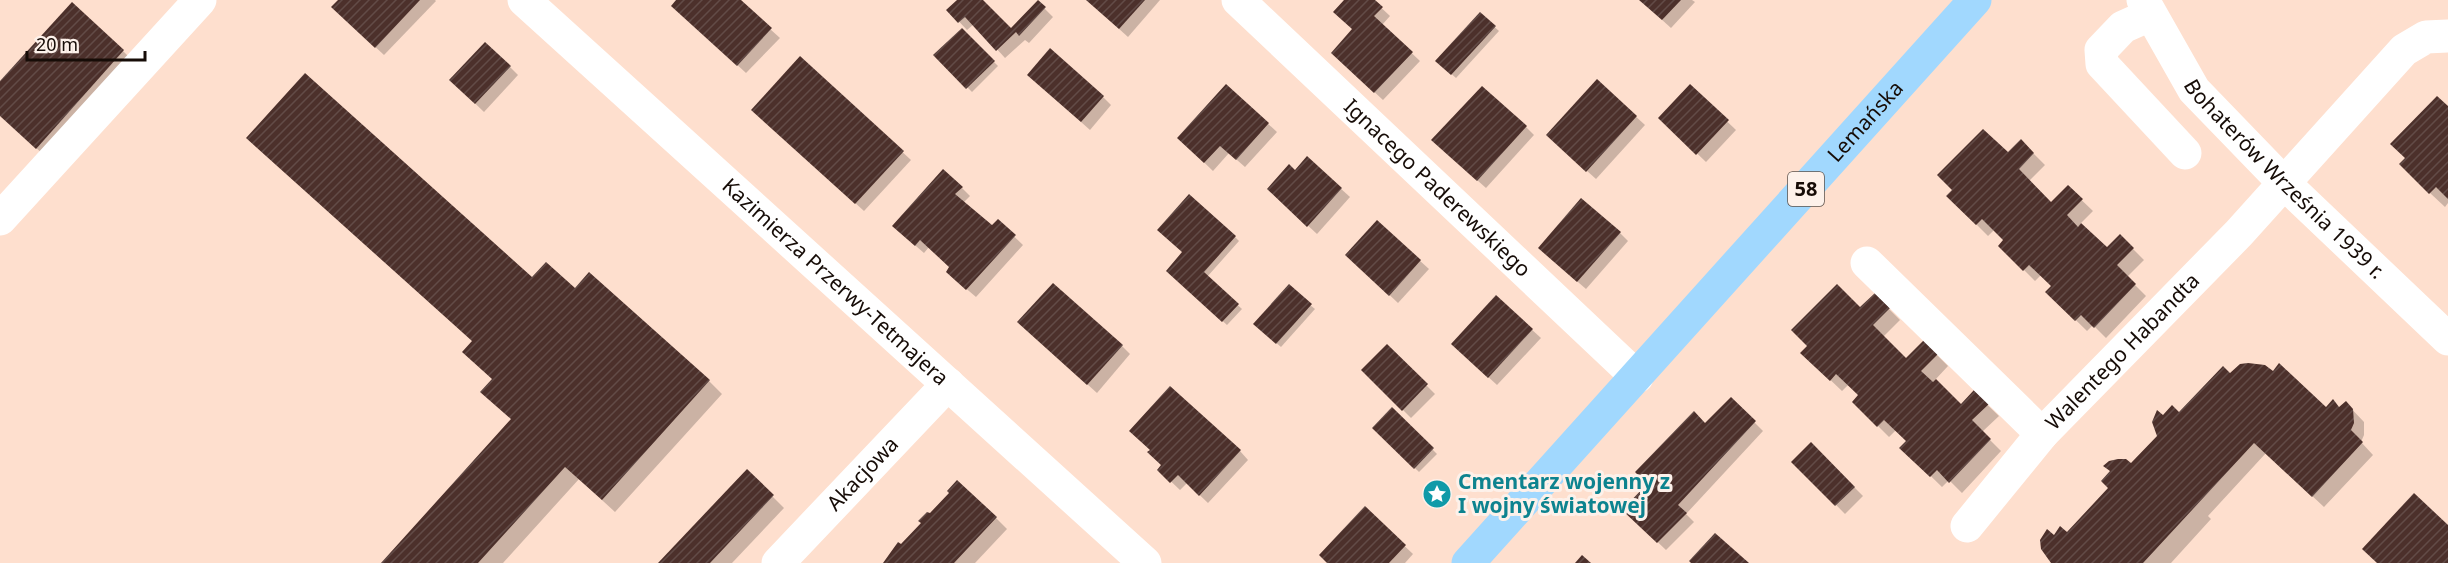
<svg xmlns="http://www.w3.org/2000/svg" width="2448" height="563" viewBox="0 0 2448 563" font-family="'Noto Sans',sans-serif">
  <defs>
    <pattern id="building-hatch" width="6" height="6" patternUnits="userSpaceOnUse" patternTransform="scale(1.5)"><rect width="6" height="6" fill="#4c302b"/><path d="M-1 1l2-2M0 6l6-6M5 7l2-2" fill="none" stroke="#624b47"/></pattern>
  </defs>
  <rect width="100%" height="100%" fill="#fedfce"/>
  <g fill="#0003">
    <path d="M340 0H435L436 1 384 55 342 16Z"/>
    <path d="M678 0H738L780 38 746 73 682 14Z"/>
    <path d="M959 0H981L1011 30 1038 2 1053 17 1029 43 1025 40 1005 58 974 24 967 30 948 10Z"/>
    <path d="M1087 0H1160L1128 37Z"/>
    <path d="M1346 0H1373L1390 16 1382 25 1420 61 1383 100 1341 61 1354 30Z"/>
    <path d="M1640 0H1692L1695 2 1671 28Z"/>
    <path d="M1480 14 1499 31 1456 78 1437 61Z"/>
    <path d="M962 30 998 66 972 92 936 56Z"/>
    <path d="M123 51 131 59 45 156 0 115V83Z"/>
    <path d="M800 58 911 160 864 211 762 118Z"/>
    <path d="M510 67 518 75 484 112 459 88Z"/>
    <path d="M1597 81 1645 125 1596 179 1557 144Z"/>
    <path d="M1037 83 1103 97 1111 105 1090 130Z"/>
    <path d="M1227 86 1277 132 1245 167 1229 153 1213 171 1187 146Z"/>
    <path d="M1690 86 1736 130 1706 162 1660 118Z"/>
    <path d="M2448 108V203L2445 207 2415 179Z"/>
    <path d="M1526 127 1534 135 1486 188 1441 148Z"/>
    <path d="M2021 141 2045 165 2029 181 2051 204 2068 187 2093 211 2080 224 2107 249 2120 236 2144 260 2127 277 2146 296 2106 338 2093 325 2087 331 2047 292 2053 286 2041 275 2035 281 2000 246 2005 240 1994 230 1988 236 1959 207Z"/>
    <path d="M1307 158 1350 197 1317 234 1277 197Z"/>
    <path d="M962 188 970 196 963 203 992 227 998 221 1023 245 976 297 956 280 951 268 929 247 924 253 902 234Z"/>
    <path d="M1377 222 1429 269 1398 303 1347 255Z"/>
    <path d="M1620 233 1628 241 1586 289 1548 256Z"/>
    <path d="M1235 237 1239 241 1207 277 1242 309 1227 325 1168 271Z"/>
    <path d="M532 279 575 290 709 381 722 394 615 512 579 479 503 563H383L512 420 494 379Z"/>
    <path d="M1875 295 1900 320 1883 337 1906 360 1924 342 1948 366 1935 380 1961 406 1974 392 1999 416 1982 432 2001 451 1962 493 1949 480 1942 487 1902 448 1908 441 1896 430 1889 437 1854 402 1860 395 1849 384 1842 391 1802 353 1860 310Z"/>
    <path d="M1496 297 1541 338 1497 385 1461 352Z"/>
    <path d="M1310 305 1315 309 1281 347 1259 328Z"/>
    <path d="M1027 330 1122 346 1130 354 1097 393Z"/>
    <path d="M1387 346 1435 394 1411 418 1363 370Z"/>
    <path d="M2230 375 2326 409 2340 408 2346 403 2364 422V435L2361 442 2373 455 2324 507 2266 453 2208 516 2211 519 2171 563H2053L2067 534 2159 436 2163 417 2179 414Z"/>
    <path d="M1731 399 1763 431 1686 514 1694 522 1666 550 1624 510Z"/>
    <path d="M1392 409 1437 454 1419 472 1374 428Z"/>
    <path d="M1811 444 1863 496 1845 514 1794 462Z"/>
    <path d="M1151 450 1240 451 1248 460 1208 503 1187 483 1180 490 1159 470 1163 466Z"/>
    <path d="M747 471 784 508 732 563H660Z"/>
    <path d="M1365 509 1413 554 1405 563H1328Z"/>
    <path d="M996 518 1007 529 975 563H885L922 523Z"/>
  </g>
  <g fill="url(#building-hatch)">
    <path d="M338 0H420L375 48 331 7Z"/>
    <path d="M676 0H741L772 28 737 66 671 6Z"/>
    <path d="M957 0H983L1011 28 1038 0 1046 7 1019 36 1016 32 996 51 965 17 958 23 946 10Z"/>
    <path d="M1086 0H1145L1119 29Z"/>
    <path d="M1344 0H1375L1383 7 1374 16 1413 52 1374 93 1331 53 1352 29 1333 12Z"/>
    <path d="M1639 0H1681L1662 20Z"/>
    <path d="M72 2 124 50 36 149 0 116V81Z"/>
    <path d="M1480 12 1496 26 1451 75 1435 61Z"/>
    <path d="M962 28 995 61 966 89 933 55Z"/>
    <path d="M485 42 511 66 475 104 449 80Z"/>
    <path d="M1050 48 1104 96 1081 122 1027 75Z"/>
    <path d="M800 56 904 151 855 204 751 110Z"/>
    <path d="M305 73 532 277 546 262 575 288 589 272 710 380 602 500 565 467 478 563H381L511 419 480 392 492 379 462 352 472 341 246 138Z"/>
    <path d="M1597 79 1637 116 1586 172 1546 135Z"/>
    <path d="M1226 84 1269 123 1236 160 1220 146 1204 163 1177 138Z"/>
    <path d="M1690 84 1729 120 1696 155 1658 118Z"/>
    <path d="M1482 86 1527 126 1477 181 1431 140Z"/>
    <path d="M2437 96 2448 106V199L2436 187 2429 194 2399 164 2405 158 2390 144Z"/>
    <path d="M1983 129 2008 152 2021 139 2034 153 2019 169 2051 202 2068 185 2083 199 2067 215 2078 227 2081 223 2107 247 2120 234 2134 248 2117 265 2136 284 2094 328 2081 315 2075 321 2045 292 2051 286 2029 265 2023 271 1998 246 2003 240 1982 219 1976 225 1946 196 1952 190 1937 175Z"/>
    <path d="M1307 156 1342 188 1307 227 1267 189 1289 164 1295 170Z"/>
    <path d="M943 169 963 187 955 194 992 225 998 219 1016 235 966 290 946 272 949 267 920 240 915 246 892 226Z"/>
    <path d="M1189 194 1236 236 1204 272 1239 304 1222 322 1166 271 1182 252 1157 230Z"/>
    <path d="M1581 198 1621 232 1577 282 1538 248Z"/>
    <path d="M1377 220 1421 260 1389 296 1345 255Z"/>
    <path d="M1053 283 1123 345 1087 385 1017 322Z"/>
    <path d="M1289 284 1312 304 1276 344 1253 324Z"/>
    <path d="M1837 284 1860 307 1875 293 1890 308 1873 325 1906 358 1924 340 1938 354 1921 371 1933 382 1936 379 1961 404 1974 390 1989 404 1972 420 1991 439 1949 483 1937 470 1930 477 1899 448 1906 441 1884 420 1877 427 1852 402 1858 395 1836 374 1830 381 1800 353 1807 346 1791 330Z"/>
    <path d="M1496 295 1533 329 1488 378 1451 344Z"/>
    <path d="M1387 344 1428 384 1402 411 1361 370Z"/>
    <path d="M2248 363 2265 365 2273 371 2279 363 2326 407 2333 399 2339 407 2346 401 2353 409 2354 423 2351 430 2363 442 2312 497 2254 443 2143 563H2051L2041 549 2040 540 2047 529 2054 535 2060 526 2067 532 2108 488 2101 481 2110 471 2103 466 2109 461 2118 459H2126L2131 463 2157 436 2152 422 2157 410 2163 415 2172 405 2179 412 2223 366 2230 373 2240 364Z"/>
    <path d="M1170 386 1241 450 1199 496 1178 475 1170 483 1157 470 1161 465 1147 452 1150 450 1129 431Z"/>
    <path d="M1731 397 1756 421 1678 505 1687 513 1657 543 1622 510 1647 484 1635 472 1694 411 1705 423Z"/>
    <path d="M1392 407 1434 448 1414 469 1372 428Z"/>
    <path d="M1811 442 1855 487 1835 506 1791 462Z"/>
    <path d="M747 469 774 495 710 563H658Z"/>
    <path d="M957 480 997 517 954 563H883L898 542 901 544 921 523 918 521 927 512 930 513 949 493 947 491Z"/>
    <path d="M2414 493 2448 525V563H2377L2362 549Z"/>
    <path d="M1365 506 1406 545 1389 563H1327L1319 555Z"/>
    <path d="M1715 533 1749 563H1691L1689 561Z"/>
    <path d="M1582 555 1591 563H1575Z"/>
  </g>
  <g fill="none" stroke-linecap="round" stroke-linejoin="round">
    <g stroke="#fff" stroke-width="33">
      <path id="s1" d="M524 0 1145 563"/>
      <path id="s2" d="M1238 0 1637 377"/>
      <path id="s3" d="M2143 0 2194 90 2285 184 2448 339"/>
      <path d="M2150 15 2123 27 2101 50 2102 64 2185 153"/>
      <path d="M0 219 200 0"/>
      <path d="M1867 263 2042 434"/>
      <path id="s4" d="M1967 526 2042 434 2239 233 2404 50 2426 37 2448 36"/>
      <path id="s5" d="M778 563 948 384"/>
    </g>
    <path stroke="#a1d8fe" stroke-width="33" id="s6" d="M1468 563 1975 0"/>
  </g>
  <defs>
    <g id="sight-disc" transform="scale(1.5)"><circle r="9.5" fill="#0f9aa8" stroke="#fdf1ea"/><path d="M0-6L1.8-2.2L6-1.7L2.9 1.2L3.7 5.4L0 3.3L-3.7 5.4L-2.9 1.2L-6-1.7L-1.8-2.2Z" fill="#fff"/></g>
  </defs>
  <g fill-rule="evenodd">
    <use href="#sight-disc" x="1437" y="494"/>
  </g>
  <g text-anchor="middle" stroke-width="6" stroke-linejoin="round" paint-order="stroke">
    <rect fill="#fdf1ea" stroke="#5b514b" stroke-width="1.5" x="1788" y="172" width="36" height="34" rx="4.5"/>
    <g font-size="20" font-weight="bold" fill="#160c07">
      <text x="1806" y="196">58</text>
    </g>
    <g font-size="21" fill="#160c07" stroke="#fdf1ea">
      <text dy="7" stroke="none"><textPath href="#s6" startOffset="594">Lemańska</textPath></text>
      <text dy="7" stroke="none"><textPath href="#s3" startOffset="230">Bohaterów Września 1939 r.</textPath></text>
      <text dy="7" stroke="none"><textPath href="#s2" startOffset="274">Ignacego Paderewskiego</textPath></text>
      <text dy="7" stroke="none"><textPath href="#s1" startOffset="420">Kazimierza Przerwy-Tetmajera</textPath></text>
      <text dy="7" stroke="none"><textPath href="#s4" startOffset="234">Walentego Habandta</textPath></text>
      <text dy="7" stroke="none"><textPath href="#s5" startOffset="123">Akacjowa</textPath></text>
    </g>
    <g font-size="21" font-weight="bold" fill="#0d838f" stroke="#fdf1ea" text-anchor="start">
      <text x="1458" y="489">Cmentarz wojenny z<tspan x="1458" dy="24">I wojny światowej</tspan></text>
    </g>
  </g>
  <path d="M27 51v9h118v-9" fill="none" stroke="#160c07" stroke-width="3"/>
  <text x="36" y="51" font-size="18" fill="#160c07" stroke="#fdf1ea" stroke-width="4.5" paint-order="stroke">20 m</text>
</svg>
